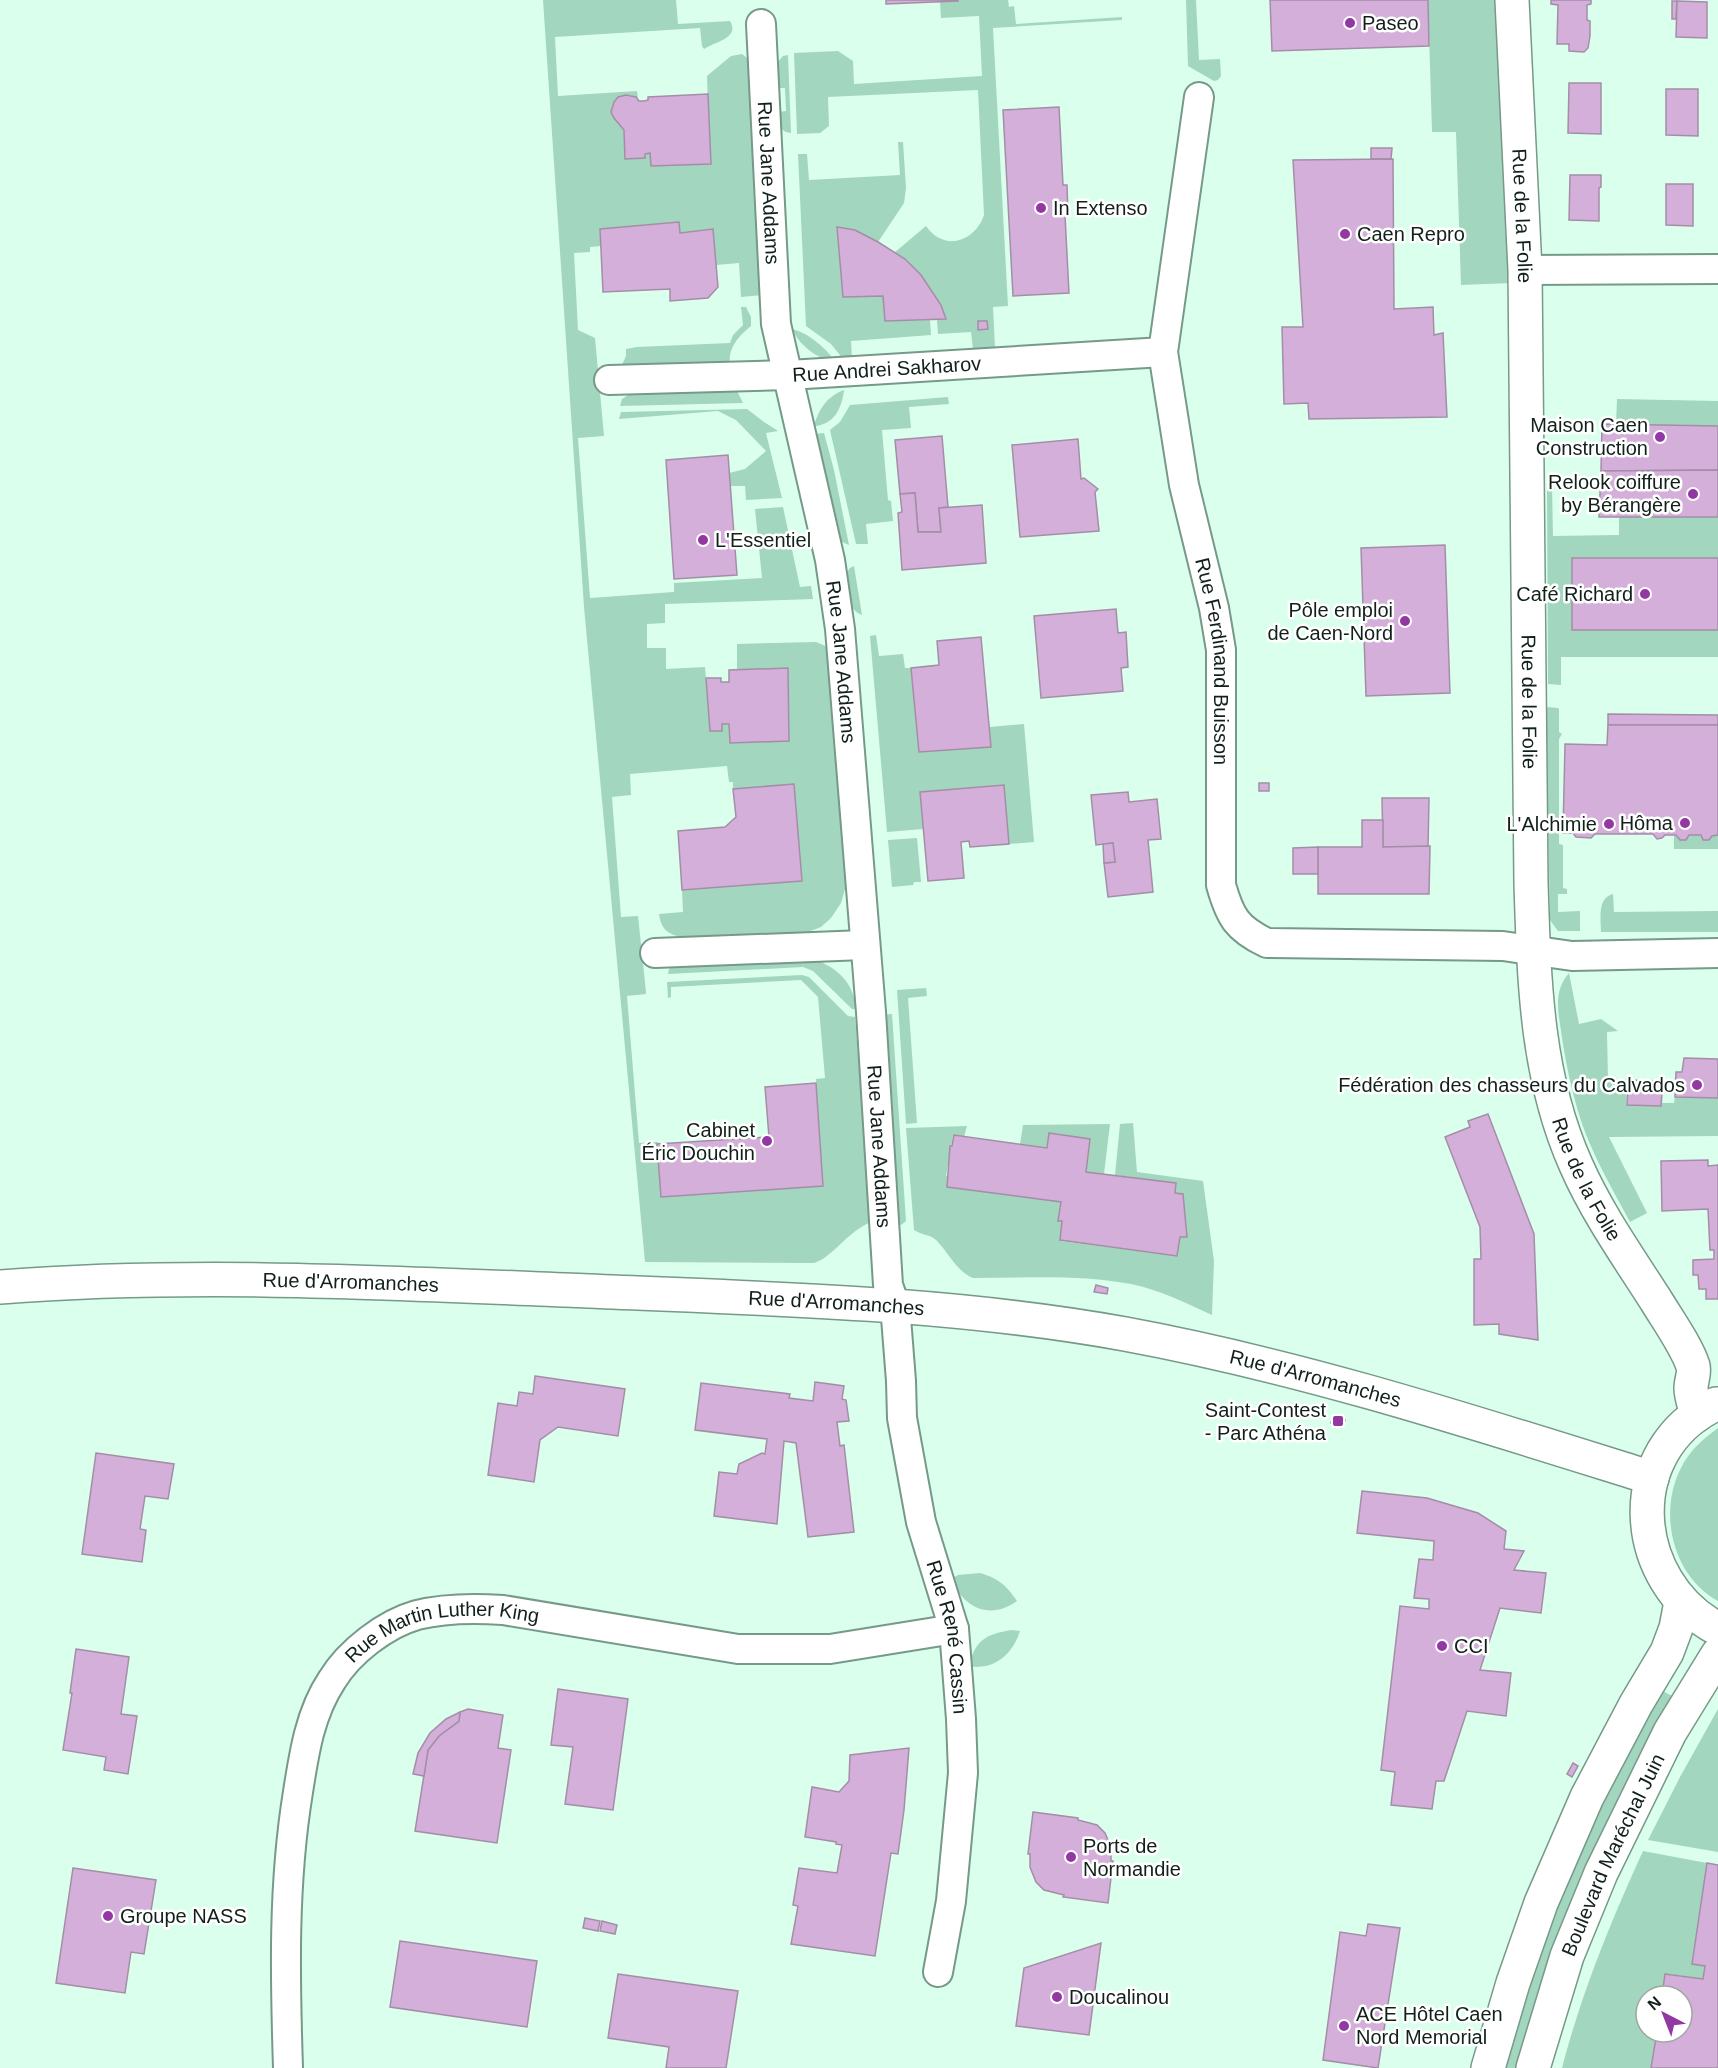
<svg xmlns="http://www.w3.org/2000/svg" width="1718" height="2068" viewBox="0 0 1718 2068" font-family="Arial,sans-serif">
  <rect width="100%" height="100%" fill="#daffec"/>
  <g fill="#a3d6be">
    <path d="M543 0H676L678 24 730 21C740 38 716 41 704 49L702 46 700 28 555 37 558 96 637 91 638 99 631 95 620 96 612 106 614 118 624 130 625 159 644 158 645 154 650 153 651 166 710 164 707 76 731 56 742 54 748 59 762 295 741 297 739 263 716 265 712 229 680 233 679 222 600 229 601 246 590 247V252L574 253 578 330 595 338 604 436 578 438 590 598 674 592V583L762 578 755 509 783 507 800 587 811 586 813 599 665 604V623L647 624V648H666V669L705 667 710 731H722V724H729L730 743 789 741 788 668 737 670V644L816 642 828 647 847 882 841 903 831 918 821 927 808 932 796 936 683 937C668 935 661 929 659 914L683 912 682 890 801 881 794 784 733 789V782H729L727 766 630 774 631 795 612 797 621 917 638 916 646 992V994L627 996 639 1143 658 1142 661 1197 823 1185 816 1079 825 1078 818 997 801 980 671 987V997L668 998 667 982 802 975 809 977 848 1016 855 1017 871 1222C848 1231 832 1258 814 1263L645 1262 584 607Z"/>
    <path d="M958 0H1008L1009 7 1014 6 1016 24 1122 17V20L993 28 1008 306 993 307 995 348 973 350 971 332 938 334 937 319H946L941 305 894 253 926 226C944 252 975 242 984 215L978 90 828 97 829 126 820 133 797 134 794 53 838 51 853 61 854 84 982 76 979 16 941 18 940 2Z"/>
    <path d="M1186 0H1196L1199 60 1220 59 1221 76 1218 80 1214 81 1188 66Z"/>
    <path d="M1428 0H1501L1511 283 1461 285 1456 132H1432Z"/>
    <path d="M788 55 791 133C779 132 779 123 779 112L786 111 785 88H778L776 64 783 56Z"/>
    <path d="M898 142H903L906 188 904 203 878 242 855 230 837 227 843 297 883 296 885 321 930 320 931 335 851 341 852 359 844 360 831 344 806 326 798 154H807L809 180 900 175Z"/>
    <path d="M741 307H746L751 317V326C740 335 728 347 730 363L621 367 626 356V349L637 347 730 343 733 335 743 325Z"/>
    <path d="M792 329C809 333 827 349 837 364 818 358 801 348 792 329Z"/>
    <path d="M736 389 743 403 620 406 622 399 633 392Z"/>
    <path d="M844 390C842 408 834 425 814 426 818 410 827 396 844 390Z"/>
    <path d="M948 397 949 404 909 407 911 428 882 430 888 500 891 501 893 521 866 524 868 544H856L830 430 840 422 850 405Z"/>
    <path d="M1617 399 1718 401V426L1616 425Z"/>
    <path d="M747 409 764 422 778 431 766 433 782 498 746 500 745 486H730L729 473 745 469 766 451 736 420 718 411 619 419 621 412Z"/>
    <path d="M824 433 834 470 849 545 840 541 814 434Z"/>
    <path d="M1552 485 1553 536 1619 535V517H1718V558H1572V630H1718V657H1561V685L1548 684 1547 488Z"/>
    <path d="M854 566 862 615C846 609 847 590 845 575L850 568Z"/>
    <path d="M876 635 879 656 903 654 905 668H911L919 752 990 747 989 727 1024 724 1034 842 1009 844 1004 785 921 792 923 829 887 832 870 636Z"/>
    <path d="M1548 707 1558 708 1559 709V732L1562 734 1559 739V844L1563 845V888L1567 889V894H1558V912L1580 911V931H1558L1550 920 1546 709Z"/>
    <path d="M1674 835H1676L1680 840H1686L1689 835H1701L1703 840H1709L1712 836 1718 835V849H1674Z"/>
    <path d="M917 838 921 882H914L913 885 892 887 888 840Z"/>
    <path d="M1613 894 1614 912 1718 911V932H1601C1601 918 1597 898 1613 894Z"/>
    <path d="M819 961C841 971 854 985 856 1009H852L813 971 803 967 668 974 669 969 673 964Z"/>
    <path d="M1569 973 1579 1024 1601 1019 1618 1031 1607 1032 1608 1080 1627 1079 1626 1105 1661 1106 1662 1103H1674L1675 1097 1718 1098V1136L1609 1137 1647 1213 1630 1222C1614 1192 1597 1163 1585 1132 1574 1102 1567 1070 1562 1038 1559 1014 1552 993 1569 973Z"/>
    <path d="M926 988 927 996 908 998 917 1123 906 1124 897 990Z"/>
    <path d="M892 1014 906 1221 901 1225 898 1224 881 1015Z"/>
    <path d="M1133 1123 1137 1172 1203 1181 1214 1261 1212 1315C1186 1303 1160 1290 1131 1284 1079 1274 1025 1278 973 1278 956 1271 949 1253 936 1240 929 1234 921 1235 914 1230L906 1128 967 1126 964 1137 953 1136 946 1176H948L947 1187 1061 1202 1058 1220 1062 1221 1060 1241 1177 1256 1180 1237H1187L1175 1193 1176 1183 1115 1175 1120 1124Z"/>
    <path d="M1110 1124 1104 1174 1086 1172 1090 1139 1049 1134 1047 1148 1020 1144 1023 1125Z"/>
    <path d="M1718 1428V1601C1672 1576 1658 1512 1681 1468 1689 1451 1703 1439 1718 1428Z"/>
    <path d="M980 1573C999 1579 1005 1584 1017 1601 989 1621 963 1607 951 1579L958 1575Z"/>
    <path d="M1012 1630 1020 1631C1013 1654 994 1671 969 1666 975 1640 986 1634 1012 1630Z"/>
    <path d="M1657 1688 1676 1698 1520 2068H1498L1548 1914Z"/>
    <path d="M1718 1709V1852L1648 1840 1680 1777Z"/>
    <path d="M1643 1851 1707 1863 1692 1963 1705 1966 1703 1979 1666 1974 1662 1996H1646V2032H1657L1651 2068H1562C1581 1994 1611 1921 1643 1851Z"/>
  </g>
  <g fill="#d3afd9" stroke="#a48ea7" stroke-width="1.5">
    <path d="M886 0H958V1L886 4Z"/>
    <path d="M1270 0H1428L1429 46 1272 51Z"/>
    <path d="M1551 0H1591V4L1587 5V20L1590 21V36L1588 48 1584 52 1569 51V44H1557L1558 5 1551 4Z"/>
    <path d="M1672 1H1677L1676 19H1672Z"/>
    <path d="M1677 1 1707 2V38L1676 37Z"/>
    <path d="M1569 83H1601V134L1568 133Z"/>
    <path d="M1666 89H1698V136L1666 135Z"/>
    <path d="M708 94 711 164 651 166 650 153 645 154V158L625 159 624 130 614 118 611 112 614 102 618 97 626 95 636 97 639 101H644L648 100V97Z"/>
    <path d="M1059 107 1063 185H1067L1068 214 1065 215 1069 293 1013 296 1003 110Z"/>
    <path d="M1371 148H1392L1391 159H1371Z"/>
    <path d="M1393 159 1394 309 1433 307 1434 335 1443 333 1447 417 1309 419 1308 403 1284 404 1282 327H1303L1293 160Z"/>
    <path d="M1570 175H1601V187L1599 188V221L1569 220Z"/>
    <path d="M1666 184H1693V226L1666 225Z"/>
    <path d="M679 222 680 233 713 229 718 287 708 298 670 301V289L603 292 600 229Z"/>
    <path d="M837 227 855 230 878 242 905 259 921 275 941 305 946 319 885 321 883 296 843 297Z"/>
    <path d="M978 321H987L988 329 978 330Z"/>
    <path d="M1602 424 1718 426V470L1601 471Z"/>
    <path d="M942 436 948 507 939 508 941 532H918L915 493 900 494 895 440Z"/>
    <path d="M1078 439 1081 479 1084 478 1098 489 1095 492 1099 531 1020 537 1012 445Z"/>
    <path d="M728 455 737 575 674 579 666 460Z"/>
    <path d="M1718 470V517H1599L1601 471Z"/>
    <path d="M915 493 918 532H941L939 508 982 505 986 563 902 570 898 513 902 512 900 494Z"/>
    <path d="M1445 545 1450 693 1366 696 1361 548Z"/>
    <rect x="1572" y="558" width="146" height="72"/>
    <path d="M1116 609 1118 633 1126 632 1128 667 1121 668 1123 691 1041 698 1034 616Z"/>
    <path d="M981 637 991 747 919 752 911 668 939 665 937 641Z"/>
    <path d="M788 668 789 741 730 743 729 724H722V731H710L706 678H721V682H729V670Z"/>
    <path d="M1608 714 1718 715V725H1608Z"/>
    <path d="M1608 725H1718V835L1712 836 1709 840H1703L1701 835H1689L1686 840H1680L1676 835H1665L1662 838 1657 839 1653 834H1595L1591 838 1576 837 1573 833H1563L1565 744 1607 745Z"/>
    <rect x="1259" y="783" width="10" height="8"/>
    <path d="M794 784 802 881 682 890 678 831 725 827 736 817 733 789Z"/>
    <path d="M1004 785 1009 844 970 847 969 841 961 842 964 878 928 881 920 792Z"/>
    <path d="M1128 792 1129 802 1157 799 1161 839 1148 840 1153 892 1108 897 1104 863 1115 862 1113 843 1096 845 1091 795Z"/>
    <path d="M1382 798H1429L1428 847H1383Z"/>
    <path d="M1362 820H1383V847L1430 846 1429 894H1318V847H1362Z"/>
    <path d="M1113 843 1115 862 1104 863 1103 844Z"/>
    <path d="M1318 847V874H1293V848Z"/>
    <path d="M1684 1058 1718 1059V1098L1675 1097 1676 1072H1682Z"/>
    <path d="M1628 1080 1663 1081 1661 1106 1627 1105Z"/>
    <path d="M816 1083 823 1186 661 1197 657 1144 769 1137 765 1087Z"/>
    <path d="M1488 1114 1534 1234 1538 1340 1499 1334V1324L1474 1325V1259H1481L1480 1227 1445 1137 1470 1127 1468 1121Z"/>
    <path d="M1049 1133 1090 1139 1086 1172 1176 1183 1175 1193 1183 1194 1187 1237H1180L1177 1256 1060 1240 1062 1221H1058L1061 1202 947 1187 950 1146H952L954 1135 1047 1148Z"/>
    <path d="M1708 1160V1166L1718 1165V1299H1706V1289H1699L1698 1275H1693V1260L1714 1259V1250H1710L1708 1209 1662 1211 1661 1161Z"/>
    <path d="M1096 1285 1108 1288 1107 1294 1094 1292Z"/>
    <path d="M535 1376 625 1389 618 1436 558 1427 540 1440 534 1482 488 1475 498 1403 517 1406 519 1392 533 1394Z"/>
    <path d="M815 1382 844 1386 842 1399 846 1400 849 1421 837 1422 840 1446 844 1445 854 1532 808 1537 796 1443 784 1441 777 1524 714 1516 719 1472 737 1474 739 1464 762 1453 765 1454 767 1439 695 1430 701 1383 790 1394 789 1398 813 1401Z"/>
    <path d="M1333 1416 1345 1420 1343 1426 1331 1423Z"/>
    <path d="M96 1453 174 1464 168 1499 145 1496 140 1529 146 1530 142 1562 82 1554Z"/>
    <path d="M1362 1491 1427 1498 1478 1513 1506 1531 1504 1549 1524 1551 1514 1570 1546 1573 1541 1613 1500 1608 1480 1670 1511 1673 1506 1716 1467 1711 1444 1781H1436L1432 1809 1391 1805 1395 1772 1381 1770 1400 1606 1429 1609V1599L1414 1598 1419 1559 1433 1560 1434 1541 1357 1533Z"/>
    <path d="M76 1649 129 1657 121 1714 137 1716 128 1774 104 1770 106 1757 63 1750 72 1693H70Z"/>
    <path d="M558 1689 628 1699 613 1810 565 1804 573 1747 551 1745Z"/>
    <path d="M468 1709 503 1715 498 1748 511 1750 497 1843 415 1831 428 1750 439 1736 459 1721 460 1712Z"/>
    <path d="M460 1712 459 1721 439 1736 428 1750 424 1776 413 1774 418 1753 430 1733 446 1719Z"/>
    <path d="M909 1748 904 1810 898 1854 891 1853 875 1956 791 1944 798 1906 793 1905 799 1868 837 1873 842 1845 836 1844V1842L805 1837 812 1787 839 1792 849 1781 850 1755Z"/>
    <path d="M1573 1763 1578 1766 1572 1777 1567 1774Z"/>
    <path d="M1033 1812 1078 1818V1820L1097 1825 1105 1833 1111 1847V1861H1113L1108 1903 1063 1897 1064 1895 1044 1890 1036 1882 1030 1867V1854H1028Z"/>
    <path d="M1707 1863 1718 1865V2068H1651L1657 2032H1682V1996H1662L1665 1974 1703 1979 1705 1966 1692 1964Z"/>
    <path d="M73 1868 156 1880 144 1954 131 1952 125 1993 56 1983Z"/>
    <path d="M585 1918 600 1921 598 1931 583 1928Z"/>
    <path d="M602 1921 617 1925 615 1934 600 1931Z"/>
    <path d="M1368 1924 1400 1928 1378 2068 1323 2060 1340 1932 1366 1936Z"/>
    <path d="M400 1941 537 1961 527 2027 390 2007Z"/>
    <path d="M1101 1943 1089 2035 1016 2026 1024 1968Z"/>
    <path d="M618 1974 738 1991 726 2068H666L669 2047 608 2038Z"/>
  </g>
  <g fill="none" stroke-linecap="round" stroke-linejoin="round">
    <g stroke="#779989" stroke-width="32">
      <g id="street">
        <path id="s1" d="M761 24 776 324 830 560 840 629 871 1012 888 1285 895 1305 901 1381 902 1418 921 1522 954 1629 961 1719 963 1773 951 1901 938 1972"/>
        <path id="s2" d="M1199 97 1163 352 1184 485 1214 608 1221 650V885C1230 917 1237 929 1267 943L1503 946 1572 956 1718 953"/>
        <path d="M1525 270 1718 269"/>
        <path id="s3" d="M609 380 789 375 1163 352"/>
        <path d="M655 953 864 945"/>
        <path id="s4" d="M288 2068C285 1975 283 1884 298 1792 304 1753 310 1713 332 1680 349 1652 385 1624 417 1615 445 1608 474 1608 503 1610L738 1649H830L954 1629"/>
      </g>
    </g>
    <g stroke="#779989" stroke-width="36">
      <g id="secondary">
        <path id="s5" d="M1512 0 1525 270 1531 883C1534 979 1536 1076 1576 1165 1597 1213 1629 1258 1657 1302 1668 1320 1687 1347 1693 1366 1695 1373 1691 1381 1691 1388 1691 1397 1695 1407 1697 1415"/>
        <path id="s6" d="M0 1287C195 1272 393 1283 589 1291 768 1299 948 1302 1125 1334 1304 1367 1479 1424 1652 1478"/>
        <path d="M1716 1404C1620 1449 1628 1581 1718 1629"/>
        <path d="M1488 2068 1513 1983 1541 1903 1587 1797 1636 1704 1667 1652 1676 1628 1681 1602"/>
        <path id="s7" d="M1533 2068 1567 1956 1601 1873 1670 1732 1718 1654"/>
      </g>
    </g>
    <use href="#street" stroke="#fff" stroke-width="28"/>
    <use href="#secondary" stroke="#fff" stroke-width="33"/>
  </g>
  <g fill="#9338a2" stroke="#fff" stroke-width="2">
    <circle cx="1350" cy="23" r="6"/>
    <circle cx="1041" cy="208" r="6"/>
    <circle cx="1345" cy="234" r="6"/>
    <circle cx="1660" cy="437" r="6"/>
    <circle cx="1693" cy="494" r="6"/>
    <circle cx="703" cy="540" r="6"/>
    <circle cx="1645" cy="594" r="6"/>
    <circle cx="1405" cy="621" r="6"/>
    <circle cx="1685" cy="823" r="6"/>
    <circle cx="1609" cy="824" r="6"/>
    <circle cx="1697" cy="1085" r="6"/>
    <circle cx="767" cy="1141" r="6"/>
    <rect x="1332" y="1415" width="12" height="12" rx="3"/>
    <circle cx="1442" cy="1646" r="6"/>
    <circle cx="1071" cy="1857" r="6"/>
    <circle cx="108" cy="1916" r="6"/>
    <circle cx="1057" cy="1997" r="6"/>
    <circle cx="1344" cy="2026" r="6"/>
  </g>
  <g text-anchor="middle" stroke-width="5" stroke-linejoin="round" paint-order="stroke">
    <g font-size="20" fill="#12201a" stroke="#fff" text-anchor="start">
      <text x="1362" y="30">Paseo</text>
      <text x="1053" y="215">In Extenso</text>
      <text x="1357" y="241">Caen Repro</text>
      <text x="1648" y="432" text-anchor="end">Maison Caen<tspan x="1648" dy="23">Construction</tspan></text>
      <text x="1681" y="489" text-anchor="end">Relook coiffure<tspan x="1681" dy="23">by Bérangère</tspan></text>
      <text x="715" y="547">L'Essentiel</text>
      <text x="1633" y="601" text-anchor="end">Café Richard</text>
      <text x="1393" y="617" text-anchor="end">Pôle emploi<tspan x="1393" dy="23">de Caen-Nord</tspan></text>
      <text x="1673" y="830" text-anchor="end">Hôma</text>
      <text x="1597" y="831" text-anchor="end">L'Alchimie</text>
      <text x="1685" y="1092" text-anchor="end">Fédération des chasseurs du Calvados</text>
      <text x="755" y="1137" text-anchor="end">Cabinet<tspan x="755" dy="23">Éric Douchin</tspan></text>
      <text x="1326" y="1417" text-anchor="end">Saint-Contest<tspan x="1326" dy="23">- Parc Athéna</tspan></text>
      <text x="1454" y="1653">CCI</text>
      <text x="1083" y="1853">Ports de<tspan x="1083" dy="23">Normandie</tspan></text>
      <text x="120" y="1923">Groupe NASS</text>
      <text x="1069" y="2004">Doucalinou</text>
      <text x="1356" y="2021">ACE Hôtel Caen<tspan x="1356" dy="23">Nord Memorial</tspan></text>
    </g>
    <g font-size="20" fill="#12201a" stroke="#fff">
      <text dy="7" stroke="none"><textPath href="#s1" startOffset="159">Rue Jane Addams</textPath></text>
      <text dy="7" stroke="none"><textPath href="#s5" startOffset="216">Rue de la Folie</textPath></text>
      <text dy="7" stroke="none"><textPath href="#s3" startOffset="278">Rue Andrei Sakharov</textPath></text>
      <text dy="7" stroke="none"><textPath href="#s2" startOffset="572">Rue Ferdinand Buisson</textPath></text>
      <text dy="7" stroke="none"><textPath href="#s1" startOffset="645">Rue Jane Addams</textPath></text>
      <text dy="7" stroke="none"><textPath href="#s5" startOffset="702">Rue de la Folie</textPath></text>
      <text dy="7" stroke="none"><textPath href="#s1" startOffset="1131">Rue Jane Addams</textPath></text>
      <text dy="7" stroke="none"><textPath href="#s5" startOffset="1188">Rue de la Folie</textPath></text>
      <text dy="7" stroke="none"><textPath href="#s6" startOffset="351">Rue d'Arromanches</textPath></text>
      <text dy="7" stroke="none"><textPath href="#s6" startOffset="837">Rue d'Arromanches</textPath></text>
      <text dy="7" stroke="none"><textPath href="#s6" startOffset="1323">Rue d'Arromanches</textPath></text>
      <text dy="7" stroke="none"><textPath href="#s1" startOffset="1629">Rue René Cassin</textPath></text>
      <text dy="7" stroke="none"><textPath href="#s4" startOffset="524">Rue Martin Luther King</textPath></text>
      <text dy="7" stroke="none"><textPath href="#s7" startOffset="228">Boulevard Maréchal Juin</textPath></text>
    </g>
  </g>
  <g transform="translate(1664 2014) rotate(318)"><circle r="28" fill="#ffffff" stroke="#a0a6a3" stroke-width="1.5"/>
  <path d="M0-4.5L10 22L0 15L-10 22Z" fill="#9338a2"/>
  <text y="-9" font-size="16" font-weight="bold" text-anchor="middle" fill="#12201a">N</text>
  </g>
</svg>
